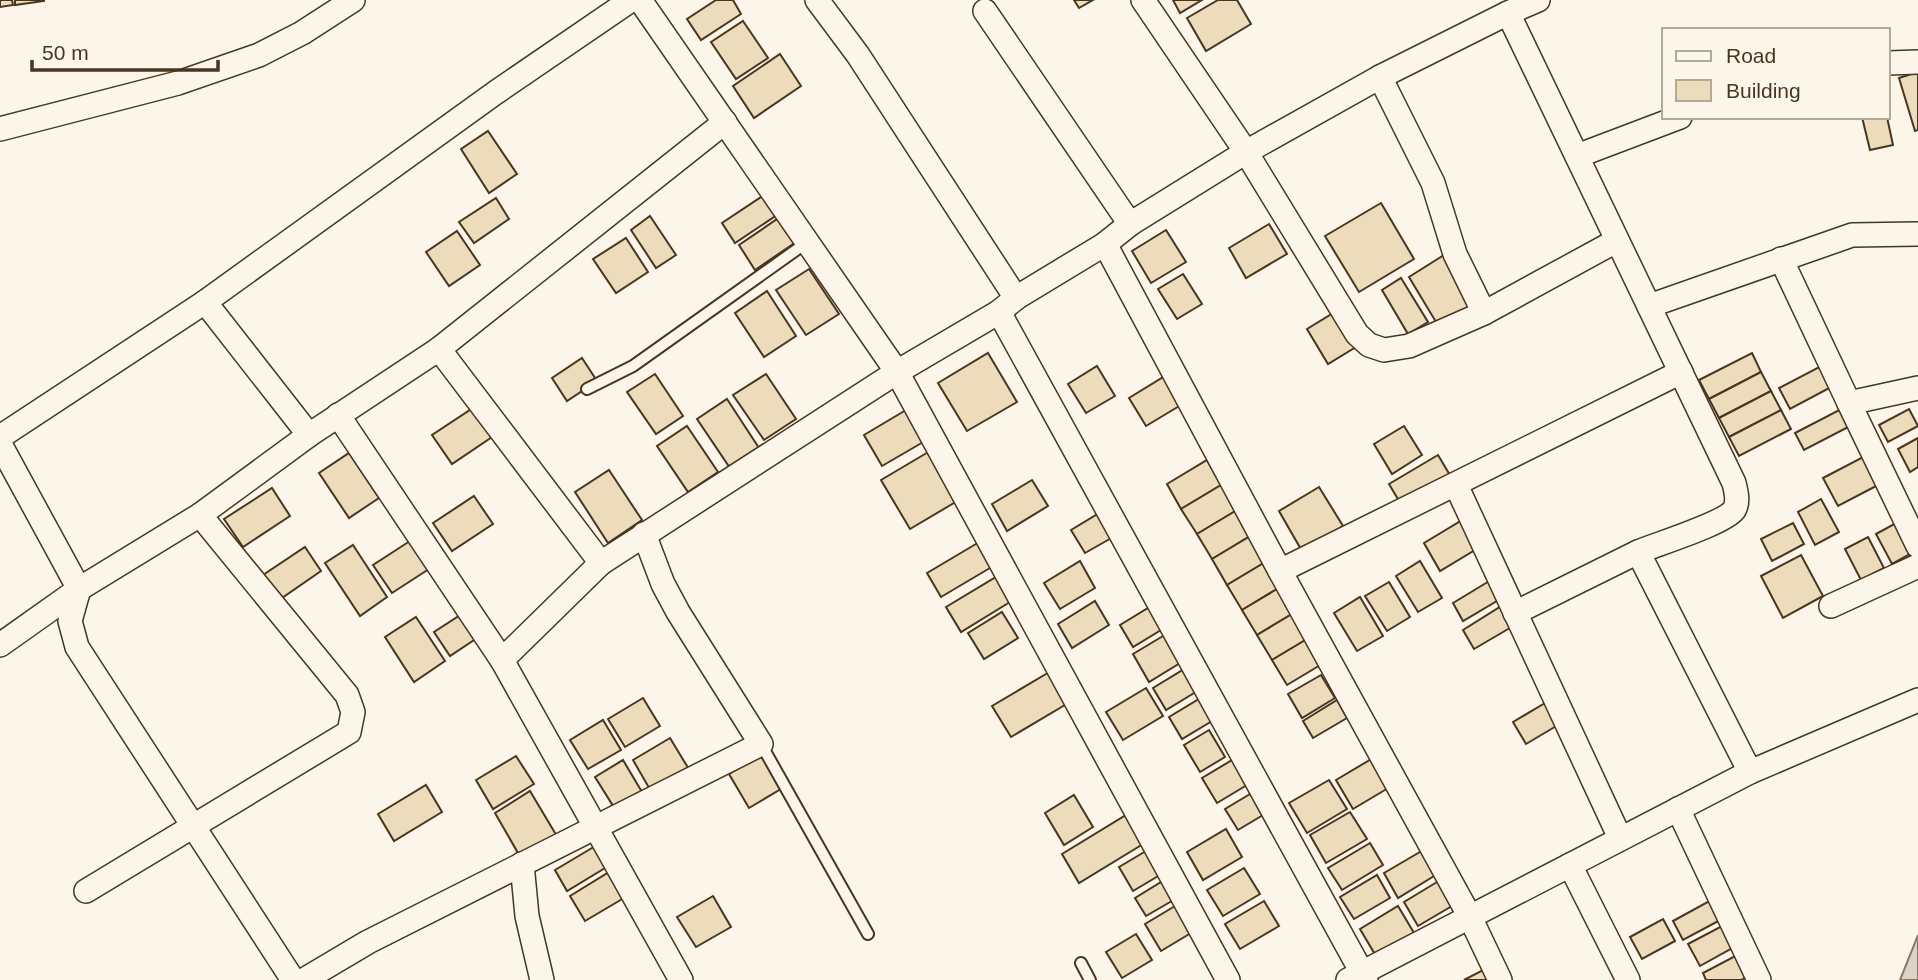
<svg xmlns="http://www.w3.org/2000/svg" width="1918" height="980" viewBox="0 0 1918 980" font-family="Helvetica,sans-serif">
  <rect width="100%" height="100%" fill="#fbf6e9"/>
  <path fill="#dcd4c6" stroke="#887966" stroke-width="2" d="M1918 935V980H1900Z"/>
  <g fill="#ecdcbc" stroke="#4a3520" stroke-width="2">
    <path d="M0 0H12L13 5 0 7Z"/>
    <path d="M15 0H44V1L15 5Z"/>
    <path d="M716 0H733L741 14 701 40 687 19Z"/>
    <path d="M1074 0H1093L1079 8Z"/>
    <path d="M1173 0H1202L1180 13Z"/>
    <path d="M1218 0H1237L1251 24 1206 51 1187 18Z"/>
    <path d="M743 21 768 58 736 79 711 42Z"/>
    <path d="M780 54 801 86 754 118 733 86Z"/>
    <path d="M1918 72V130L1915 131 1899 78Z"/>
    <path d="M1862 117H1887L1893 145 1870 150Z"/>
    <path d="M488 131 517 174 489 193 461 149Z"/>
    <path d="M767 193 780 213 735 243 722 223Z"/>
    <path d="M496 198 509 219 474 243 459 222Z"/>
    <path d="M1381 203 1414 259 1359 292 1325 236Z"/>
    <path d="M783 215 799 240 755 270 739 245Z"/>
    <path d="M650 216 676 255 656 268 631 230Z"/>
    <path d="M1269 224 1287 254 1246 278 1229 248Z"/>
    <path d="M1166 230 1186 262 1151 283 1132 251Z"/>
    <path d="M457 231 480 265 449 286 426 252Z"/>
    <path d="M626 238 648 272 616 293 593 259Z"/>
    <path d="M1444 255 1474 306 1439 327 1409 277Z"/>
    <path d="M809 269 839 314 806 335 776 290Z"/>
    <path d="M1183 274 1202 304 1177 319 1158 289Z"/>
    <path d="M1401 278 1428 322 1408 334 1382 290Z"/>
    <path d="M767 291 796 336 764 357 735 313Z"/>
    <path d="M1335 312 1356 347 1328 364 1307 329Z"/>
    <path d="M988 353 1017 402 967 431 938 383Z"/>
    <path d="M1752 353 1761 372 1709 399 1699 380Z"/>
    <path d="M582 358 597 381 567 401 552 378Z"/>
    <path d="M1825 364 1835 385 1790 409 1779 388Z"/>
    <path d="M1097 366 1115 396 1086 413 1068 384Z"/>
    <path d="M1761 372 1771 391 1719 418 1709 399Z"/>
    <path d="M655 374 683 416 656 434 627 392Z"/>
    <path d="M766 374 796 419 764 440 733 395Z"/>
    <path d="M1165 376 1181 405 1146 426 1129 398Z"/>
    <path d="M1771 391 1781 410 1729 437 1719 418Z"/>
    <path d="M727 399 759 448 730 468 697 419Z"/>
    <path d="M476 406 495 435 452 464 432 435Z"/>
    <path d="M1845 407 1854 424 1804 450 1795 433Z"/>
    <path d="M1909 409 1918 426 1888 442 1879 425Z"/>
    <path d="M906 410 925 441 882 466 864 435Z"/>
    <path d="M1781 410 1791 429 1739 456 1729 437Z"/>
    <path d="M687 426 718 472 688 492 657 446Z"/>
    <path d="M1404 426 1422 455 1392 474 1374 444Z"/>
    <path d="M1918 438V467L1910 472 1898 449Z"/>
    <path d="M930 451 959 500 910 529 881 480Z"/>
    <path d="M349 453 379 498 349 518 319 473Z"/>
    <path d="M1438 455 1451 477 1402 506 1389 484Z"/>
    <path d="M1865 456 1880 484 1838 506 1823 478Z"/>
    <path d="M1207 460 1221 485 1181 509 1167 484Z"/>
    <path d="M609 470 642 520 608 543 575 492Z"/>
    <path d="M1032 480 1048 506 1007 531 992 504Z"/>
    <path d="M1221 485 1237 510 1197 534 1181 509Z"/>
    <path d="M1319 487 1343 526 1302 551 1279 511Z"/>
    <path d="M272 488 290 516 243 547 224 519Z"/>
    <path d="M474 496 493 524 452 551 433 523Z"/>
    <path d="M1821 499 1839 532 1815 545 1798 512Z"/>
    <path d="M1237 510 1252 535 1212 559 1197 534Z"/>
    <path d="M1101 512 1115 536 1085 553 1071 530Z"/>
    <path d="M1464 519 1480 547 1440 571 1424 543Z"/>
    <path d="M1793 523 1804 544 1772 561 1761 539Z"/>
    <path d="M1896 523 1912 553 1892 564 1876 534Z"/>
    <path d="M1252 535 1267 561 1227 585 1212 559Z"/>
    <path d="M1868 537 1884 568 1861 580 1845 549Z"/>
    <path d="M413 539 432 567 392 593 373 565Z"/>
    <path d="M981 541 995 565 941 597 927 573Z"/>
    <path d="M353 545 387 597 360 616 325 563Z"/>
    <path d="M305 547 321 571 279 600 263 575Z"/>
    <path d="M1801 555 1823 596 1783 618 1761 576Z"/>
    <path d="M1080 561 1095 588 1060 609 1044 583Z"/>
    <path d="M1267 561 1282 586 1242 610 1227 585Z"/>
    <path d="M1420 561 1442 598 1418 612 1396 576Z"/>
    <path d="M996 577 1010 602 961 632 946 607Z"/>
    <path d="M1491 580 1502 598 1463 621 1453 603Z"/>
    <path d="M1389 582 1410 617 1387 631 1365 596Z"/>
    <path d="M1282 586 1297 611 1257 635 1242 610Z"/>
    <path d="M1360 597 1383 636 1357 651 1334 613Z"/>
    <path d="M1095 601 1109 625 1072 648 1058 624Z"/>
    <path d="M1153 605 1166 627 1133 647 1120 625Z"/>
    <path d="M1503 605 1515 625 1474 649 1463 630Z"/>
    <path d="M1297 611 1312 636 1272 660 1257 635Z"/>
    <path d="M465 612 480 636 450 656 434 632Z"/>
    <path d="M1002 612 1018 638 984 659 968 633Z"/>
    <path d="M416 617 445 661 414 682 385 637Z"/>
    <path d="M1168 633 1185 660 1149 682 1133 654Z"/>
    <path d="M1312 636 1327 661 1287 685 1272 660Z"/>
    <path d="M1186 668 1199 690 1166 710 1153 688Z"/>
    <path d="M1051 671 1070 702 1011 737 992 706Z"/>
    <path d="M1321 675 1335 698 1302 718 1288 694Z"/>
    <path d="M1146 688 1163 716 1123 740 1106 712Z"/>
    <path d="M1204 696 1217 718 1182 739 1169 717Z"/>
    <path d="M643 698 660 726 625 747 608 719Z"/>
    <path d="M1337 700 1347 718 1313 738 1303 721Z"/>
    <path d="M1545 703 1558 725 1526 744 1513 722Z"/>
    <path d="M603 720 621 750 588 769 570 740Z"/>
    <path d="M1209 730 1225 757 1200 772 1184 745Z"/>
    <path d="M670 738 690 771 652 793 633 760Z"/>
    <path d="M761 755 781 789 749 808 729 774Z"/>
    <path d="M516 756 534 784 493 809 476 780Z"/>
    <path d="M1237 757 1252 782 1217 803 1202 778Z"/>
    <path d="M1373 758 1390 787 1353 809 1336 780Z"/>
    <path d="M623 760 642 792 615 809 595 777Z"/>
    <path d="M1329 780 1347 809 1307 833 1289 803Z"/>
    <path d="M426 785 442 812 394 841 378 814Z"/>
    <path d="M530 791 558 838 522 860 495 813Z"/>
    <path d="M1255 791 1268 812 1238 830 1225 809Z"/>
    <path d="M1074 795 1093 827 1064 845 1045 813Z"/>
    <path d="M1131 812 1148 841 1079 883 1062 854Z"/>
    <path d="M1350 812 1367 839 1326 863 1310 835Z"/>
    <path d="M1226 829 1242 857 1203 880 1187 852Z"/>
    <path d="M1370 843 1383 865 1342 890 1328 868Z"/>
    <path d="M597 845 610 865 567 891 555 870Z"/>
    <path d="M1425 849 1439 873 1398 898 1384 873Z"/>
    <path d="M1146 851 1160 875 1133 891 1119 867Z"/>
    <path d="M1244 868 1260 894 1223 916 1207 890Z"/>
    <path d="M614 869 629 895 585 921 570 896Z"/>
    <path d="M1377 875 1390 898 1354 919 1340 897Z"/>
    <path d="M1166 879 1177 898 1146 916 1135 898Z"/>
    <path d="M1442 879 1457 903 1418 926 1404 902Z"/>
    <path d="M713 896 731 927 696 947 677 917Z"/>
    <path d="M1713 899 1724 918 1683 940 1673 921Z"/>
    <path d="M1264 901 1279 926 1240 949 1225 924Z"/>
    <path d="M1180 903 1196 930 1161 951 1145 924Z"/>
    <path d="M1398 906 1414 933 1376 956 1360 929Z"/>
    <path d="M1663 919 1675 941 1642 959 1630 937Z"/>
    <path d="M1722 926 1734 947 1700 966 1688 944Z"/>
    <path d="M1136 934 1152 960 1122 978 1106 952Z"/>
    <path d="M1739 954 1750 975 1741 980H1706L1703 973Z"/>
    <path d="M1487 968 1493 980H1464Z"/>
  </g>
  <g fill="none" stroke-linecap="round" stroke-linejoin="round">
    <g stroke="#4a3520" stroke-width="14">
      <g id="lane">
        <path d="M587 389 633 366 806 243"/>
        <path d="M761 744 868 934"/>
        <path d="M1081 963 1090 980"/>
      </g>
    </g>
    <g stroke="#4a3520" stroke-width="26">
      <g id="street">
        <path d="M631 0 495 93 205 302 309 435 439 349 725 122"/>
        <path d="M640 0 897 372 1228 980"/>
        <path d="M817 0 858 55 1016 298"/>
        <path d="M1143 0 1246 152 1357 334 1369 345 1384 350 1409 346 1484 313 1616 241"/>
        <path d="M985 11 1130 224"/>
        <path d="M1508 13 1734 483C1736 491 1739 502 1734 510 1723 524 1657 544 1638 552L1750 772"/>
        <path d="M1888 63 1918 62"/>
        <path d="M1380 77 1433 183 1455 254 1484 313"/>
        <path d="M0 129 178 83 259 55 302 33 353 0"/>
        <path d="M1577 156 1680 117"/>
        <path d="M1105 244 1280 571 1470 917 1500 980"/>
        <path d="M1781 259 1849 403 1918 388"/>
        <path d="M1649 306 1852 235 1918 234"/>
        <path d="M999 312 1366 980"/>
        <path d="M439 349 601 563 897 372 999 312 1016 298 1105 244 1130 224 1246 152 1380 77 1508 13 1538 0"/>
        <path d="M1849 403 1918 546"/>
        <path d="M338 415 502 660 681 980"/>
        <path d="M0 437 205 302"/>
        <path d="M0 444 79 589 70 621 77 647 293 980"/>
        <path d="M1456 485 1620 838"/>
        <path d="M1280 571 1681 372"/>
        <path d="M1831 606 1918 566"/>
        <path d="M1515 613 1638 552"/>
        <path d="M0 645 79 589 200 515"/>
        <path d="M502 660 601 563"/>
        <path d="M1678 809 1759 980"/>
        <path d="M522 864 527 916 542 980"/>
        <path d="M1570 865 1628 980"/>
        <path d="M86 891 349 732 353 712 347 695 200 515 309 435"/>
        <path d="M304 980 368 942 761 744 678 612 663 584 644 534"/>
        <path d="M1348 980 1750 772 1918 700"/>
      </g>
    </g>
    <use href="#lane" stroke="#fbf6e9" stroke-width="10"/>
    <use href="#street" stroke="#fbf6e9" stroke-width="23"/>
  </g>
  <rect x="1662" y="28" width="228" height="91" fill="#fbf6e9" stroke="#b4a999" stroke-width="2"/>
  <rect x="1676" y="51" width="35" height="10" fill="#fbf6e9" stroke="#b4a999" stroke-width="2"/>
  <text x="1726" y="63" font-size="21" fill="#4a3520">Road</text>
  <rect x="1676" y="80" width="35" height="21" fill="#ecdcbc" stroke="#b4a999" stroke-width="2"/>
  <text x="1726" y="98" font-size="21" fill="#4a3520">Building</text>
  <path d="M32 60v10h186v-10" fill="none" stroke="#4a3520" stroke-width="3.5"/>
  <text x="42" y="60" font-size="21" fill="#4a3520" stroke="#fbf6e9" stroke-width="5" paint-order="stroke">50 m</text>
</svg>
